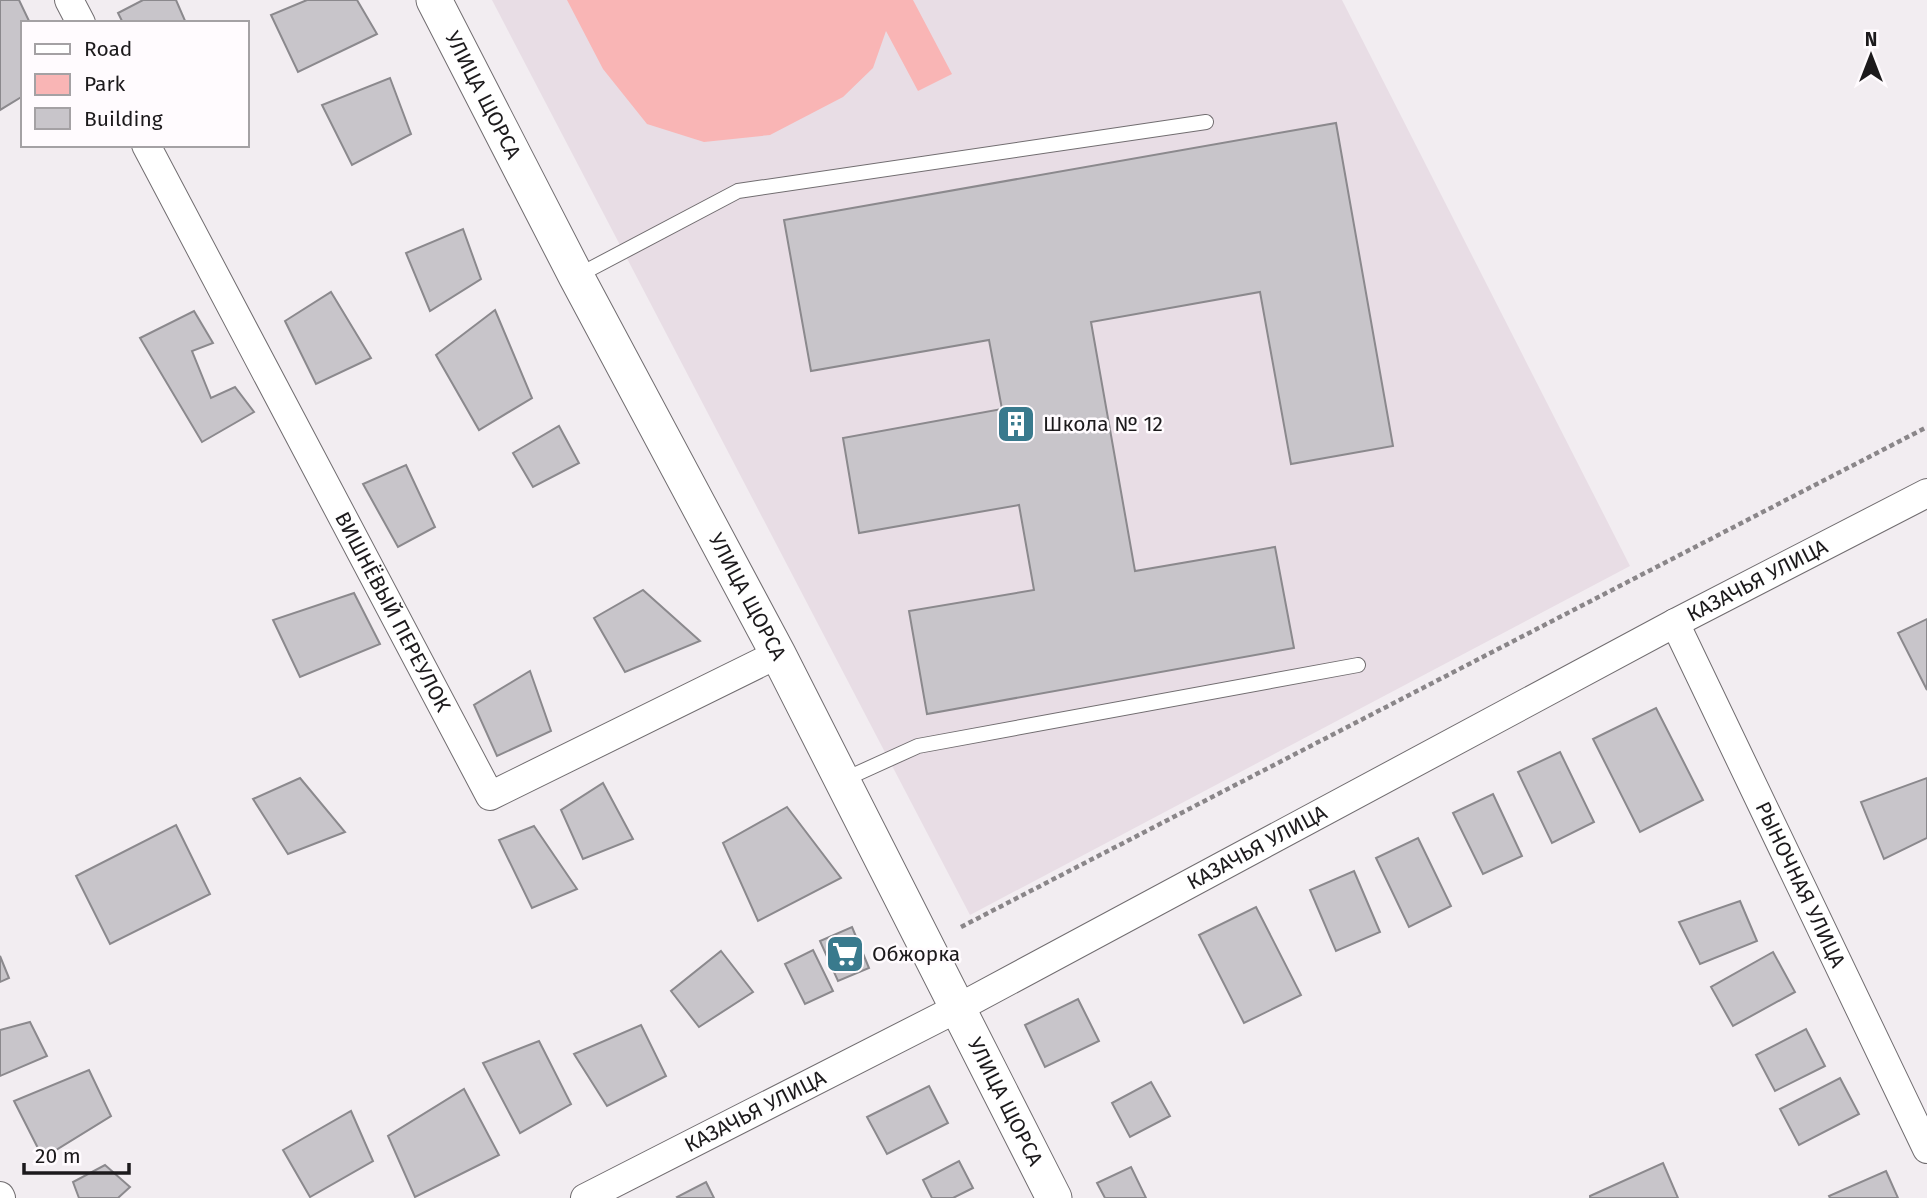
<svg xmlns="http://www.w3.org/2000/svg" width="1927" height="1198" font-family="'Fira Sans',sans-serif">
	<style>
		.built { fill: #e8dde5 }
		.green { fill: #f9b5b5 }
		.building { fill: #c8c5ca; stroke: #8b898d; stroke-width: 2 }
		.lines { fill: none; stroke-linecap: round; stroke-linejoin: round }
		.service-casing { stroke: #716d70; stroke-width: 16 }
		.minor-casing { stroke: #716d70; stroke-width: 30 }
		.tertiary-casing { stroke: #716d70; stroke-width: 37 }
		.path { stroke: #8a8689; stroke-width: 4.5; stroke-dasharray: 5 3.5; stroke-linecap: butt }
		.service { stroke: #fff; stroke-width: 14 }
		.minor { stroke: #fff; stroke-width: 28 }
		.tertiary { stroke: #fff; stroke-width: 35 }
		.labels { text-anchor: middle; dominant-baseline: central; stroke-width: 5; stroke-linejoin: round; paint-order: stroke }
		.street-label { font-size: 21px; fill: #1c1a1c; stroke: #fffbfe }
		.poi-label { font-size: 21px; fill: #1c1a1c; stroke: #fffbfe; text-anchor: start }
	</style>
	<rect width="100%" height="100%" fill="#f2edf1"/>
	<!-- built -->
	<path class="built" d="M492,0H1342L1630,566L970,915Z"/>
	<!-- green -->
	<path class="green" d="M567,0H913L952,74L918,91L886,31L873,68L843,97L770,135L704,142L647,124L603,69Z"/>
	<!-- building -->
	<g class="building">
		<path d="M0,0H19L30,23H23V96L0,110Z"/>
		<path d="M143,0H176L186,23H123L118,13Z"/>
		<path d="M307,0H357L377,34L298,72L271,15Z"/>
		<path d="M390,78L411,134L352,165L322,105Z"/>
		<path d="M1336,123L1393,446L1291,464L1260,292L1091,322L1135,571L1275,547L1294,648L927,714L909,611L1034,590L1019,505L859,533L843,438L1002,409L989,340L811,371L784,220Z"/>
		<path d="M463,229L481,279L430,311L406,253Z"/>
		<path d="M331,292L371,358L316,384L285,321Z"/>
		<path d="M495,310L532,398L479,430L436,355Z"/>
		<path d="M194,311L213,343L192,351L211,398L235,387L254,412L202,442L140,338Z"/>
		<path d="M559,426L579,463L533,487L513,453Z"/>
		<path d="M406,465L435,527L398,547L363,484Z"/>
		<path d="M643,590L700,641L625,672L594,618Z"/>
		<path d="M354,593L380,644L300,677L273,620Z"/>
		<path d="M1927,619V690L1898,633Z"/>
		<path d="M530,671L551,731L497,756L474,705Z"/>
		<path d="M1656,708L1703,800L1640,832L1593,739Z"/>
		<path d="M1560,752L1594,822L1552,843L1518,772Z"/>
		<path d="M300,778L345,832L288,854L253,799Z"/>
		<path d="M1927,778V838L1884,859L1861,802Z"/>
		<path d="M603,783L633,839L583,859L561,810Z"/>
		<path d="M1493,794L1522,856L1483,874L1453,813Z"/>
		<path d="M787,807L841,878L758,921L723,843Z"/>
		<path d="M176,825L210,894L110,944L76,876Z"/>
		<path d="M534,826L577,889L532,908L499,840Z"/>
		<path d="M1418,838L1451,906L1409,927L1376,858Z"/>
		<path d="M1354,871L1380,932L1336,951L1310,890Z"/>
		<path d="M1740,901L1757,941L1700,964L1679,922Z"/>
		<path d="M1256,907L1301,995L1244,1023L1199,935Z"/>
		<path d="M852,927L869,968L838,981L820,941Z"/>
		<path d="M813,950L833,991L805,1004L785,964Z"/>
		<path d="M721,951L753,992L699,1027L671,991Z"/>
		<path d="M1773,952L1795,992L1733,1026L1711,987Z"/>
		<path d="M0,956L9,978L0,982Z"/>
		<path d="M1078,999L1099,1041L1045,1067L1025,1025Z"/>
		<path d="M30,1022L47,1056L0,1076V1030Z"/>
		<path d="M641,1025L666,1076L607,1106L574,1054Z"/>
		<path d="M1806,1029L1825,1066L1775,1091L1756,1055Z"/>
		<path d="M539,1041L571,1104L520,1133L483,1063Z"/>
		<path d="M89,1070L111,1116L43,1158L14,1101Z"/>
		<path d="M1840,1078L1859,1114L1799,1145L1780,1109Z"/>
		<path d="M1151,1082L1170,1116L1130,1137L1112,1103Z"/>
		<path d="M929,1086L948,1123L887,1154L867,1117Z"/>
		<path d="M464,1089L499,1155L415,1197L388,1136Z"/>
		<path d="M351,1111L373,1161L310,1197L283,1150Z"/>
		<path d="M959,1161L973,1188L953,1198H932L923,1180Z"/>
		<path d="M1663,1163L1678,1198H1590V1196Z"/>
		<path d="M105,1165L130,1187L118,1198H79L73,1182Z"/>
		<path d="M1131,1167L1146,1198H1105L1097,1183Z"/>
		<path d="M1886,1171L1898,1198H1830L1829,1196Z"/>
		<path d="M706,1182L714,1198H678L677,1197Z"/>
	</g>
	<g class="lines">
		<defs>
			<g id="service">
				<path d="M577,276L738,191L1206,122"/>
				<path d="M843,780L918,746L1358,665"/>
			</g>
			<g id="minor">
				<path d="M69,0L81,23"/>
				<path id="s1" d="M146,145L490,796L778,654"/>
				<path id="s2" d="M1675,623L1927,1149"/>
				<path d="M0,1196L1,1198"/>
				<path id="s3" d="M585,1198L958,1008L1675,623L1927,493"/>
			</g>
			<g id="tertiary">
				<path id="s4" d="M434,0L576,276L778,654L1054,1198"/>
			</g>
		</defs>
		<!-- service casing -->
		<use href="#service" class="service-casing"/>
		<!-- minor casing -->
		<use href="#minor" class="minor-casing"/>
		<!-- tertiary casing -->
		<use href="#tertiary" class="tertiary-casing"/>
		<!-- path -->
		<path class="path" d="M961,927L1927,427"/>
		<!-- service -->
		<use href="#service" class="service"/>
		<!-- minor -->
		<use href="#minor" class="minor"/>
		<!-- tertiary -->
		<use href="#tertiary" class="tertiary"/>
	</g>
	<!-- icons -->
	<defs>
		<symbol id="building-square" viewBox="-11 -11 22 22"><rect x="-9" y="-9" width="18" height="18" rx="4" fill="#397a8d" stroke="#fffbfe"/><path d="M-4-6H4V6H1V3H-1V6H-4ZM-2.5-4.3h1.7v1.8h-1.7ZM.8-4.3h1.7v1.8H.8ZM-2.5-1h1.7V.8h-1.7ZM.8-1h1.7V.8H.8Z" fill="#fff"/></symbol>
		<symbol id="supermarket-square" viewBox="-11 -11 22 22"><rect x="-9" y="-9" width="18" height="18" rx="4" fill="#397a8d" stroke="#fffbfe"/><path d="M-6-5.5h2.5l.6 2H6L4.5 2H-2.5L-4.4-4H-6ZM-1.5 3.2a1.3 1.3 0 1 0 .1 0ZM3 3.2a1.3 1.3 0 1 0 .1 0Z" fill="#fff"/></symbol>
	</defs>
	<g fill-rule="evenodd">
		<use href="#building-square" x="994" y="402" width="44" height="44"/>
		<use href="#supermarket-square" x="823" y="932" width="44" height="44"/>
	</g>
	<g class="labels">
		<!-- street labels -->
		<g class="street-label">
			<text stroke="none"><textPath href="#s4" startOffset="107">УЛИЦА ЩОРСА</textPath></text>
			<text stroke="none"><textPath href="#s3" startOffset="1325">КАЗАЧЬЯ УЛИЦА</textPath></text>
			<text stroke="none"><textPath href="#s4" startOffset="674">УЛИЦА ЩОРСА</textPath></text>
			<text stroke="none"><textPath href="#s1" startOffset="528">ВИШНЁВЫЙ ПЕРЕУЛОК</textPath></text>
			<text stroke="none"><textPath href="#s3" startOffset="758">КАЗАЧЬЯ УЛИЦА</textPath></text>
			<text stroke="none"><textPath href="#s2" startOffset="290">РЫНОЧНАЯ УЛИЦА</textPath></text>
			<text stroke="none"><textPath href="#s4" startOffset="1241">УЛИЦА ЩОРСА</textPath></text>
			<text stroke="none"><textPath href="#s3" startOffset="191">КАЗАЧЬЯ УЛИЦА</textPath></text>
		</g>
		<!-- poi labels -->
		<g class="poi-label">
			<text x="1043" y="424">Школа № 12</text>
			<text x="872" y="954">Обжорка</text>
		</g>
	</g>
	<!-- legend -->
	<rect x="21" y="21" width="228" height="126" fill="#fffbfe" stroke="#a4a1a4" stroke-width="2"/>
	<rect x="35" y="44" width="35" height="10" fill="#ffffff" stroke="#a4a1a4" stroke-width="2"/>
	<text x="84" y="56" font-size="21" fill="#1c1a1c">Road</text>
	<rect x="35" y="74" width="35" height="21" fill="#f9b5b5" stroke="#a4a1a4" stroke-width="2"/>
	<text x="84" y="91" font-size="21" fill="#1c1a1c">Park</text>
	<rect x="35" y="108" width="35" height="21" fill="#c8c5ca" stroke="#a4a1a4" stroke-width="2"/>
	<text x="84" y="126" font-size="21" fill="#1c1a1c">Building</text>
	<!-- north arrow -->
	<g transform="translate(1871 56)" stroke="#fffbfe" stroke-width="5" paint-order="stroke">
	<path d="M0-5L12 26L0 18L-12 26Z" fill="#1c1a1c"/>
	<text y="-10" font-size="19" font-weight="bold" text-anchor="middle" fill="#1c1a1c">N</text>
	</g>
	<!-- scale -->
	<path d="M24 1163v10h105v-10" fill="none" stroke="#1c1a1c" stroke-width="3.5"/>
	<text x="35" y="1163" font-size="21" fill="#1c1a1c" stroke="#fffbfe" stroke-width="5" paint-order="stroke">20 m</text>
</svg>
